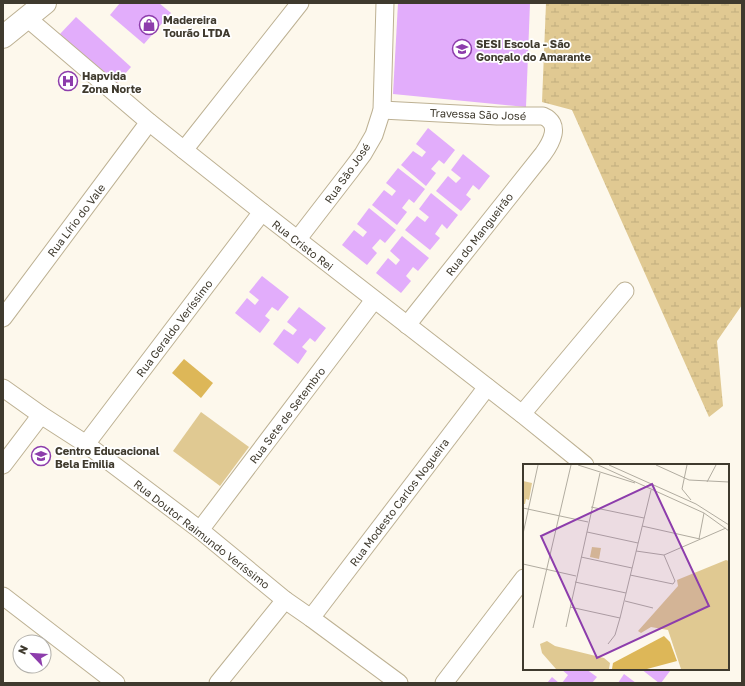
<svg xmlns="http://www.w3.org/2000/svg" width="745" height="686" font-family="'Golos Text',sans-serif">
	<style>
		.wetland { fill: url(#wetland-marsh) }
		.garden { fill: #e0c992 }
		.water { fill: #ddb758 }
		.building { fill: #e2adfb }
		.lines { fill: none; stroke-linecap: round; stroke-linejoin: round }
		.street-casing { stroke: #bdb193; stroke-width: 19 }
		.highway-casing { stroke: #bdb193; stroke-width: 24 }
		.street { stroke: #fff; stroke-width: 17 }
		.highway { stroke: #fff; stroke-width: 22 }
		.labels { text-anchor: middle; dominant-baseline: central; stroke-width: 3.5; stroke-linejoin: round; paint-order: stroke }
		.poi-label { font-size: 11px; font-weight: bold; fill: #3f3a2e; stroke: #fff; text-anchor: start }
		.street-label { font-size: 11px; fill: #3f3a2e; stroke: #fff }
		.inset-road { fill: none; stroke: #b1aca0; stroke-width: 1 }
		.view { fill: #8d3dac; fill-opacity: 0.15; stroke: #8d3dac; stroke-width: 2 }
		.inset-edge { fill: none; stroke: #3f3a2e; stroke-width: 2 }
	</style>
	<defs>
		<pattern id="wetland-marsh" width="20" height="14" patternUnits="userSpaceOnUse"><rect width="20" height="14" fill="#e0c992"/><path d="M1 5h8M5 5V1M11 12h8M15 12V8" fill="none" stroke="#c1ad7e"/></pattern>
	</defs>
	<rect width="100%" height="100%" fill="#fdf8ec"/>
	<!-- wetland -->
	<path class="wetland" d="M546,3H742V305L717,341L723,406L709,417L572,110L542,102Z"/>
	<!-- garden -->
	<path class="garden" d="M201,412L249,447L220,486L173,451Z"/>
	<!-- water -->
	<path class="water" d="M184,359L213,383L201,398L172,373Z"/>
	<!-- building -->
	<g class="building">
		<path d="M120,3H159L171,13L144,44L110,15Z"/>
		<path d="M398,3H530L526,107L393,94Z"/>
		<path d="M76,17L131,67L116,84L60,34Z"/>
		<path d="M428,128L455,150L444,164L439,160L431,169L436,173L426,186L401,165L413,151L422,157L426,152L416,144Z"/>
		<path d="M463,154L490,176L479,190L473,185L466,195L471,199L461,211L436,191L448,176L456,183L461,178L451,170Z"/>
		<path d="M398,168L425,189L414,203L409,199L402,208L407,212L397,225L372,205L384,190L392,196L396,191L386,183Z"/>
		<path d="M431,193L458,215L447,229L442,224L435,234L440,238L430,250L405,230L417,216L425,222L429,217L419,209Z"/>
		<path d="M369,208L396,230L385,243L380,239L372,248L377,253L367,265L342,245L354,230L363,237L367,232L357,224Z"/>
		<path d="M402,236L429,258L418,271L413,267L406,276L411,281L401,293L376,273L388,258L396,265L400,260L390,251Z"/>
		<path d="M262,276L289,297L278,311L272,307L265,316L270,320L260,333L235,313L247,298L255,305L259,300L249,292Z"/>
		<path d="M299,307L326,328L315,342L310,338L302,347L307,351L298,364L273,344L284,329L293,335L297,330L287,322Z"/>
		<path d="M561,669H586L597,677L592,683H562L568,675Z"/>
		<path d="M641,669H667L670,671L661,683H659Z"/>
		<path d="M624,674L636,683H618Z"/>
		<path d="M552,677L559,683H547Z"/>
	</g>
	<g class="lines">
		<defs>
			<g id="street">
				<path d="M27,18L149,122L184,150L262,212L522,414L585,465"/>
				<path d="M382,110L497,116H543C562,124 551,143 543,154L407,325"/>
				<path d="M184,150L300,3"/>
				<path d="M297,240L351,170L363,154L374,135L382,110L385,3"/>
				<path d="M3,318L149,122"/>
				<path d="M3,388L41,415L86,444L200,530L285,600L311,618L399,683"/>
				<path d="M522,414L625,291"/>
				<path d="M86,444L262,212"/>
				<path d="M3,465L41,415"/>
				<path d="M200,530L374,300"/>
				<path d="M3,596L116,683"/>
				<path d="M311,618L487,387"/>
				<path d="M218,683L285,600"/>
				<path d="M444,683L524,578"/>
			</g>
			<path id="highway" d="M3,37L45,3"/>
		</defs>
		<!-- street casing -->
		<use href="#street" class="street-casing"/>
		<!-- highway casing -->
		<use href="#highway" class="highway-casing"/>
		<!-- street -->
		<use href="#street" class="street"/>
		<!-- highway -->
		<use href="#highway" class="highway"/>
	</g>
	<!-- icons -->
	<defs>
		<symbol id="shop-ring" viewBox="-11 -11 22 22"><circle r="9.5" fill="#fff" stroke="#8d3dac" stroke-width="1.5"/><path d="M-5-2.5h2.3a2.7 3.5 0 0 1 5.4 0H5L5.5 6h-11ZM-1.5-2.5h3a1.5 2.3 0 0 0-3 0Z" fill="#8d3dac"/></symbol>
		<symbol id="school-ring" viewBox="-11 -11 22 22"><circle r="9.5" fill="#fff" stroke="#8d3dac" stroke-width="1.5"/><path d="M0-5L7-2L0 1L-7-2ZM-4 1L0 2.5L4 1V4Q0 6-4 4Z" fill="#8d3dac"/></symbol>
		<symbol id="hospital-ring" viewBox="-11 -11 22 22"><circle r="9.5" fill="#fff" stroke="#8d3dac" stroke-width="1.5"/><path d="M-5-5h3v3.5h4V-5h3V5h-3V1.5h-4V5h-3Z" fill="#8d3dac"/></symbol>
	</defs>
	<g fill-rule="evenodd">
		<use href="#shop-ring" x="138" y="14" width="22" height="22"/>
		<use href="#school-ring" x="451" y="38" width="22" height="22"/>
		<use href="#hospital-ring" x="57" y="70" width="22" height="22"/>
		<use href="#school-ring" x="30" y="445" width="22" height="22"/>
	</g>
	<g class="labels">
		<!-- poi labels -->
		<g class="poi-label">
			<text x="163" y="19">Madereira<tspan x="163" dy="13">Tourão LTDA</tspan></text>
			<text x="476" y="43">SESI Escola - São<tspan x="476" dy="13">Gonçalo do Amarante</tspan></text>
			<text x="82" y="75">Hapvida<tspan x="82" dy="13">Zona Norte</tspan></text>
			<text x="55" y="450">Centro Educacional<tspan x="55" dy="13">Bela Emilia</tspan></text>
		</g>
		<!-- street labels -->
		<g class="street-label">
			<text transform="translate(478 114) rotate(2)">Travessa São José</text>
			<text transform="translate(347 173) rotate(-55)">Rua São José</text>
			<text transform="translate(76 220) rotate(-53)">Rua Lírio do Vale</text>
			<text transform="translate(479 234) rotate(-52)">Rua do Mangueirão</text>
			<text transform="translate(303 245) rotate(38)">Rua Cristo Rei</text>
			<text transform="translate(174 328) rotate(-53)">Rua Geraldo Veríssimo</text>
			<text transform="translate(287 415) rotate(-53)">Rua Sete de Setembro</text>
			<text transform="translate(399 502) rotate(-53)">Rua Modesto Carlos Nogueira</text>
			<text transform="translate(202 534) rotate(38)">Rua Doutor Raimundo Veríssimo</text>
		</g>
	</g>
	<!-- overview -->
	<g transform="translate(523 464)">
		<rect width="206" height="206" fill="#fdf8ec"/>
		<path d="M203,96L206,97V205H158L145,166L128,163L118,169L115,167L155,122L154,116ZM24,177L32,182L81,194L87,199L86,205H33L19,189L17,180Z" fill="#e0c992"/>
		<path d="M0,17L9,19L6,36L3,35L2,40H0Z" fill="#e0c992"/>
		<path d="M69,83L78,84L76,95L67,93Z" fill="#e0c992"/>
		<path d="M141,172L147,178L154,197L124,205H89L90,199Z" fill="#ddb758"/>
		<path class="inset-road" d="M55,1L112,19M75,1L181,49L206,67M86,1L173,40L206,61M133,1L166,16L206,18M164,1L159,25L168,36M184,18L193,1M68,43L121,54M0,44L65,58M119,62L177,75M64,68L115,79M0,70L15,1M176,75L181,49M113,87L141,91L203,64M58,93L109,104M0,100L53,112M107,111L150,120L152,117L141,91M52,118L103,129M102,137L130,144M47,143L97,154M43,163L77,9M10,164L48,1M85,180L92,171L97,154L128,26"/>
		<path class="view" d="M129,20L186,142L74,194L18,72Z"/>
		<rect width="206" height="206" class="inset-edge"/>
	</g>
	<!-- border -->
	<rect width="745" height="686" fill="none" stroke="#3f3a2e" stroke-width="8"/>
	<!-- north arrow -->
	<g transform="translate(32 654) rotate(295)"><circle r="19" fill="#ffffff" stroke="#b2b0ab"/>
	<path d="M0-3L7 15L0 10L-7 15Z" fill="#8d3dac"/>
	<text y="-6" font-size="11" font-weight="bold" text-anchor="middle" fill="#3f3a2e">N</text>
	</g>
</svg>
